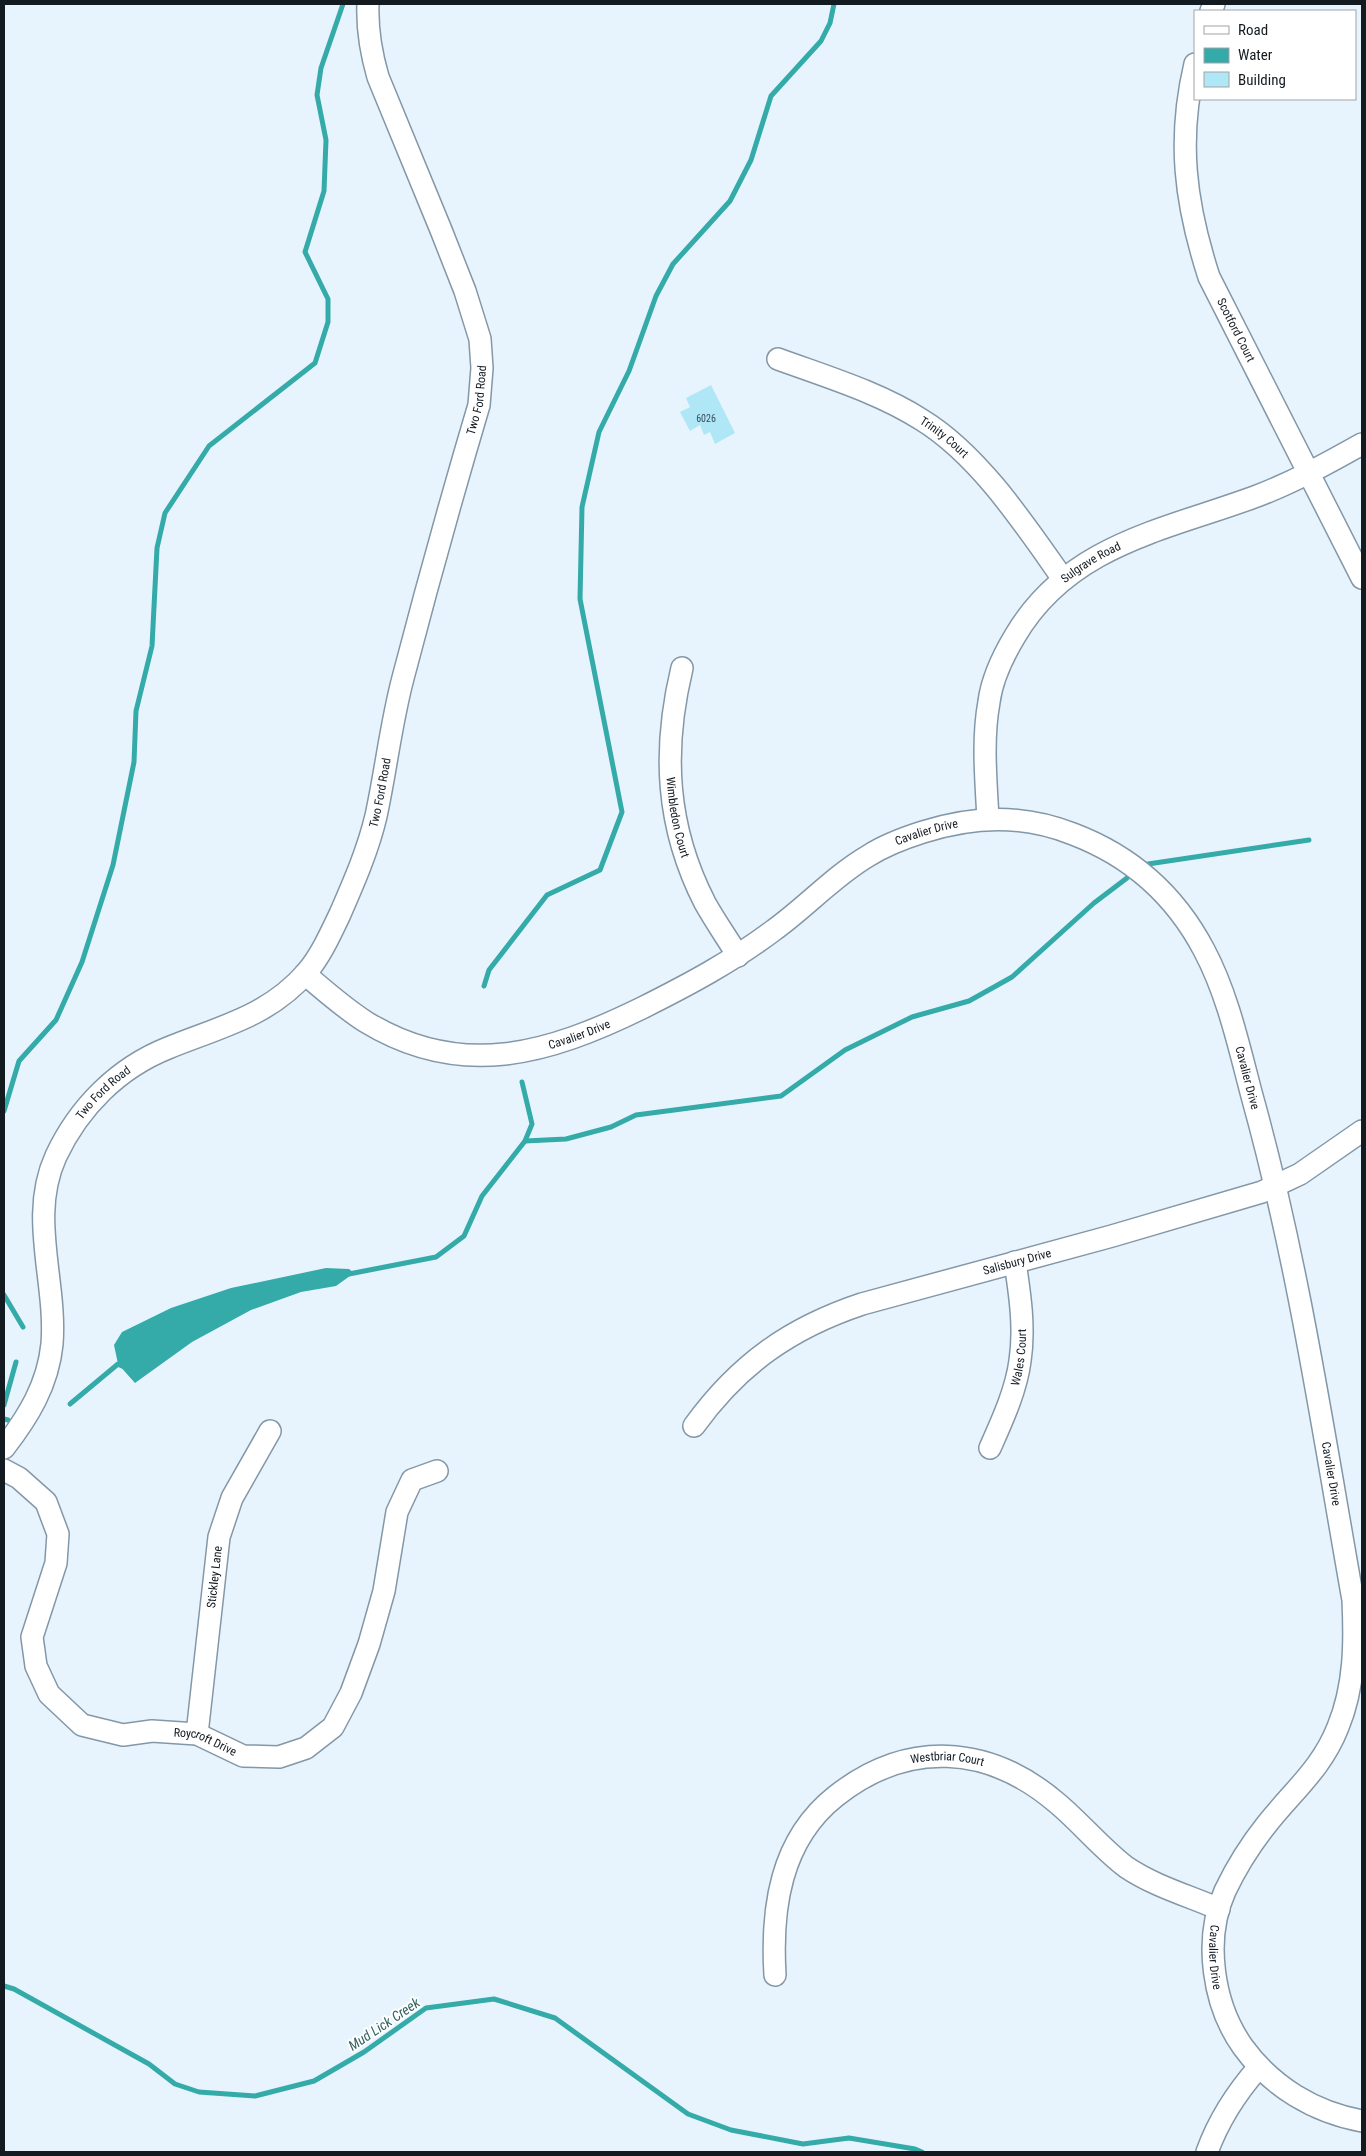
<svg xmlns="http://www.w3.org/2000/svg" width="1366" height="2156" font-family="'Roboto Condensed',sans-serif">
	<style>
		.water { fill: #34aba9 }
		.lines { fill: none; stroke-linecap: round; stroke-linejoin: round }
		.stream { stroke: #34aba9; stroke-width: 5 }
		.building { fill: #afe7f7 }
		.minor-casing { stroke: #8397a7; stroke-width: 24 }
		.minor { stroke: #fff; stroke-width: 21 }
		.labels { text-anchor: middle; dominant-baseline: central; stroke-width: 4; stroke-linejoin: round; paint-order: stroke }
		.number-label { font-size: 10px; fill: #3a4d56 }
		.street-label { font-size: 12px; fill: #131a20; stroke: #fff }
		.water-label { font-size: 14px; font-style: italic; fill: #306160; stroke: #fff }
	</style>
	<rect width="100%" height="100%" fill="#e7f4fe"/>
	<!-- water -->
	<path class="water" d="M326,1268L349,1269L354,1273L336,1286L301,1292L251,1310L192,1342L135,1383L118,1364L114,1345L122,1332L171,1308L231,1288Z"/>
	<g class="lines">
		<!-- stream -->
		<g class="stream">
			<path d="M1148,864L1309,840"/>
			<path d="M484,986L489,970L547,895L600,870L622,812L580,599L582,507L599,432L629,371L656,296L673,264L730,201L751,160L771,96L821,41L830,23L834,4"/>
			<path d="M4,1111L19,1061L56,1020L82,962L113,865L134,762L136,711L152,646L157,548L165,513L209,446L315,363L328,322V299L305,252L324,191L326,140L317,95L321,68L343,4"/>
			<path d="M525,1141L566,1139L611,1127L636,1115L781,1096L845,1050L912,1017L969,1001L1012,977L1094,903L1127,878"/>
			<path d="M349,1274L436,1257L464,1236L482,1196L525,1141L532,1124L522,1082"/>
			<path d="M4,1295L23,1327"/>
			<path d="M70,1404L118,1364L122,1366"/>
			<path d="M4,1405L16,1362"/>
			<path d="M4,1419L8,1420"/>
			<path d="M4,1986L14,1989L149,2064L175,2084L199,2092L255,2096L314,2081L364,2052L426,2008L494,1999L555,2018L688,2114L731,2130L803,2144L849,2138L915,2149L922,2152"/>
		</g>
	</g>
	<!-- building -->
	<path class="building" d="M711,385L735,433L715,444L710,432L704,435L700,425L690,431L680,412L690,407L686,398Z"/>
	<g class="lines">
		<defs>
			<g id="minor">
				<path d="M1211,11L1214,4"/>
				<path id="s1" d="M1195,64C1177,140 1185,203 1209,277L1362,578"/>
				<path id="s2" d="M778,359C827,377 878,392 922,420C979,455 1025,525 1063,579"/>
				<path id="s3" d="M682,668C662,751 666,827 705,903C715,921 727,938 738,956"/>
				<path id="s4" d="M988,819C986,780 982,740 989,702C992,678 1003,656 1015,636C1069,544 1166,530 1257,496C1294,482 1328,463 1362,444"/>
				<path id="s5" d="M305,974C325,991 344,1008 366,1022C461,1080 548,1054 642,1008C688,985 733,961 774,930C806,907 834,876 868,856C885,845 904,838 923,832C974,816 1022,814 1073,834C1131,856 1175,895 1204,950C1228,995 1239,1047 1252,1096C1298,1261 1323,1431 1353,1600C1355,1642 1355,1686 1338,1727C1322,1768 1294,1790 1267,1824C1251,1844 1236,1868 1225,1891C1203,1940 1213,2005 1243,2047C1272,2087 1314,2112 1362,2121"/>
				<path id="s6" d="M694,1426C739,1364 790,1328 862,1304L1112,1236L1262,1192L1300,1174L1362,1131"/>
				<path id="s7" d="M4,1448C28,1417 48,1385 52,1344C57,1281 28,1217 56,1156C79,1107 118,1068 168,1048C219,1027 268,1017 307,972C321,955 330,935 340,914C354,882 368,850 376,816C386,770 391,723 403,678C427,586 452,496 479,405L482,368L480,339L465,291L441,230L378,77C371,53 367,29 368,4"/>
				<path id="s8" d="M990,1448C1002,1421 1016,1391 1020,1361C1025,1328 1020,1295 1015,1262"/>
				<path id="s9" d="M4,1470L19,1478L46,1502L58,1534L56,1563L32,1637L36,1666L49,1694L82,1725L123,1735L152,1731L197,1734L243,1756L279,1757L306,1748L333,1727L351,1693L369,1644L384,1591L397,1512L412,1480L437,1471"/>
				<path id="s10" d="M197,1734L219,1537L232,1498L270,1431"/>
				<path id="s11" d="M775,1975C771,1909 780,1840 836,1796C907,1740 988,1744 1057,1803C1081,1823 1101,1848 1126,1867C1154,1886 1189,1896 1219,1909"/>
				<path d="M1207,2152C1219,2119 1236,2093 1259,2067"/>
			</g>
		</defs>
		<!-- minor casing -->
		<use href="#minor" class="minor-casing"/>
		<!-- minor -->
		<use href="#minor" class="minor"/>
	</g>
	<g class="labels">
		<!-- number labels -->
		<g class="number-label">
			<text x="706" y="418">6026</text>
		</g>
		<!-- street labels -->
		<g class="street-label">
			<text stroke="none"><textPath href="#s1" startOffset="276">Scotford Court</textPath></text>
			<text stroke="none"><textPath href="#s7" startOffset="1226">Two Ford Road</textPath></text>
			<text stroke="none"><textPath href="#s2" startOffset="185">Trinity Court</textPath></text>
			<text stroke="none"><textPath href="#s4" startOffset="296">Sulgrave Road</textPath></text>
			<text stroke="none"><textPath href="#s7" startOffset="821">Two Ford Road</textPath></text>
			<text stroke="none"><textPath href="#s3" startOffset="151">Wimbledon Court</textPath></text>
			<text stroke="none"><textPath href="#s5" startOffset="705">Cavalier Drive</textPath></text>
			<text stroke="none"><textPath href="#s5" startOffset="300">Cavalier Drive</textPath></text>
			<text stroke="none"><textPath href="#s5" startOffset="1169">Cavalier Drive</textPath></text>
			<text stroke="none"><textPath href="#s7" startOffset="386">Two Ford Road</textPath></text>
			<text stroke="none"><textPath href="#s6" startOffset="372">Salisbury Drive</textPath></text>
			<text stroke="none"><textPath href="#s8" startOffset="96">Wales Court</textPath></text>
			<text stroke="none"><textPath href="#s5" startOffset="1574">Cavalier Drive</textPath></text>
			<text stroke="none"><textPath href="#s10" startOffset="158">Stickley Lane</textPath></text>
			<text stroke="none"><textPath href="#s9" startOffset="426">Roycroft Drive</textPath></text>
			<text stroke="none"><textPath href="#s11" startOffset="318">Westbriar Court</textPath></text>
			<text stroke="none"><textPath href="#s5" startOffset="2099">Cavalier Drive</textPath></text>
		</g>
		<!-- water labels -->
		<g class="water-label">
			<text transform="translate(384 2024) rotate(-34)">Mud Lick Creek</text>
		</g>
	</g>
	<!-- border -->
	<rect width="1366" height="2156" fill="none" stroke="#131a20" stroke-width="10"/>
	<!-- legend -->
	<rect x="1194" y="10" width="162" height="90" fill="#ffffff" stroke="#a1a3a6"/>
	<rect x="1204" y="26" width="25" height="8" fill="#ffffff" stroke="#a1a3a6"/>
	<text x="1238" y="35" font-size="15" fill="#131a20">Road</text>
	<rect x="1204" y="48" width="25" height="15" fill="#34aba9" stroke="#a1a3a6"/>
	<text x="1238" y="60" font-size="15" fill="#131a20">Water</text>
	<rect x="1204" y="72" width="25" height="15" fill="#afe7f7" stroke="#a1a3a6"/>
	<text x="1238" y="85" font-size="15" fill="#131a20">Building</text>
</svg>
